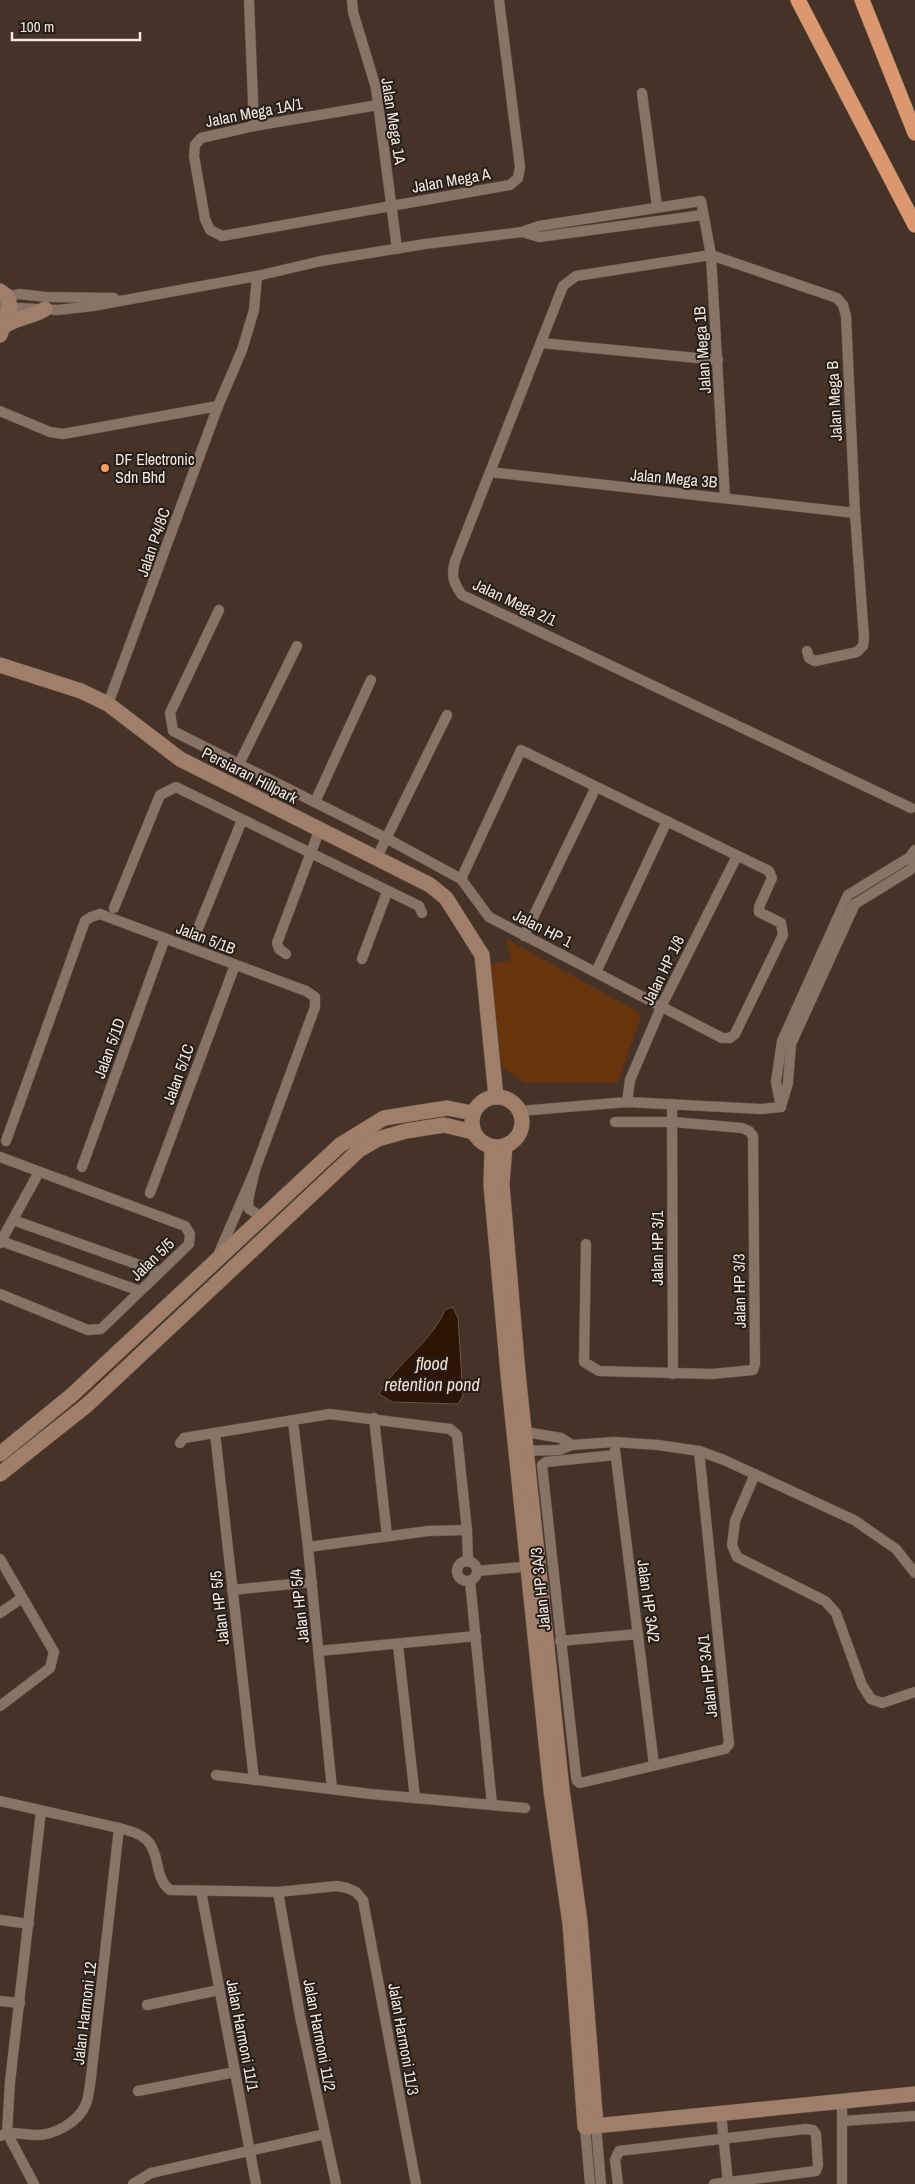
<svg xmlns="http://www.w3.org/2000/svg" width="915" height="2184" font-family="'Archivo Narrow',sans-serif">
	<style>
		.green { fill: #67340e }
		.water { fill: #2d1505; stroke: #695447 }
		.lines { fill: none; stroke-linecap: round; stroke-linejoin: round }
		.street-casing { stroke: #5f5046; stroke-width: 11 }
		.secondary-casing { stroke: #5f5046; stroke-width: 16 }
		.highway-casing { stroke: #5f5046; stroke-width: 16 }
		.street { stroke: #887367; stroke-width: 10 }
		.secondary { stroke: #a17e69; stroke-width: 15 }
		.highway { stroke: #db976d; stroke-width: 15 }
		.poi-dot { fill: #fe9b59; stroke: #251d18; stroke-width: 2 }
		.labels { text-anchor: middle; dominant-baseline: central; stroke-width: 4; stroke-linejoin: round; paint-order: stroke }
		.street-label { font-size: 16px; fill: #f4e8e1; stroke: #251d18 }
		.poi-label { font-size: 16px; fill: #f4e8e1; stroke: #251d18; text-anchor: start }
		.water-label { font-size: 18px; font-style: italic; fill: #f4dfd2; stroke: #251d18 }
	</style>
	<rect width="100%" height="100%" fill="#453328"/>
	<!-- green -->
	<path class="green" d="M506,939L642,1014L617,1083H524L502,1067L488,965L511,960Z"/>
	<!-- water -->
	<path class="water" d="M453,1307L458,1318L463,1396L458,1404L392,1402L379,1394C396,1363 431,1343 445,1310Z"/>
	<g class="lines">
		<defs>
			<g id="street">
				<path d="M249,0L254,126"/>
				<path d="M352,0L353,12L376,88L397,249"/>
				<path d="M642,93L657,207"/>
				<path d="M378,105L254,126L201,138L195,145L194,156L205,219L210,230L222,236L510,185L518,178L520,167L499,0"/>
				<path d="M522,232L539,237L703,215"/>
				<path d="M2,298L19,294L46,297L114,298"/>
				<path d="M0,307L58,310L93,306L257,276L321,261L425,244L522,232L539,226L701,201L711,255L725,498"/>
				<path d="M541,343L718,360"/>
				<path d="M0,411L50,432L63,434L218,406"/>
				<path d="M490,472L855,513"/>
				<path d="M219,610L170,713L173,731L386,838L461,879L489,917L722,1038H730L735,1034L783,935L781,923L759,912V907L772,878L769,871L521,750L461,879"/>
				<path d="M807,651L809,658L815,661L857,652L863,646L864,638L855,513L846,316L843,305L837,298L711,255L576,276L563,286L455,561C451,576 453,582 462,595L911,808"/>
				<path d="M108,704L218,406L242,350L254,310L257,276"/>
				<path d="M239,764L297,646"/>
				<path d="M315,802L371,680"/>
				<path d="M376,859L447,715"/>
				<path d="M114,908L160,795L176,787L419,906L422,913"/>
				<path d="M195,936L242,820"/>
				<path d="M524,936L596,787"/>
				<path d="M286,954L279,949L277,943L319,831"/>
				<path d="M362,959L387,892"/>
				<path d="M596,972L667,821"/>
				<path d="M627,1102L630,1080L662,1005L737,856"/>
				<path d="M782,1103L788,1083L791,1044L855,904L910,870L915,864"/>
				<path d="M672,1104L673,1374"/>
				<path d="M781,1107L776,1082L782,1041L848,895L910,857L915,850"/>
				<path d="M520,1111L627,1102L761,1109L781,1107"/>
				<path d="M6,1141L85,921L91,917L100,914L306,991L315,997V1007L255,1170"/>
				<path d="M0,1157L185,1226L190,1234L189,1244L101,1329L88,1330L0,1294"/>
				<path d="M82,1167L165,938"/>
				<path d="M150,1193L235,965"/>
				<path d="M13,1220L159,1272"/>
				<path d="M1,1241L140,1291"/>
				<path d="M0,1243L39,1172"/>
				<path d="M586,1244L584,1362L599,1371L712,1374L753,1370L755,1364L753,1136L749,1131L742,1128L673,1122H615"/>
				<path d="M219,1253L255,1170L248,1200L249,1209L264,1218"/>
				<path d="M374,1418L387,1536"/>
				<path d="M293,1421L308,1547L332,1789"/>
				<path d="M520,1431L561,1438L572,1445"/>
				<path d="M215,1433L254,1780"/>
				<path d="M180,1443L184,1438L330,1414L450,1429L457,1435L467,1530L468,1562"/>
				<path d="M615,1450L654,1765"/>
				<path d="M521,1451L559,1450L572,1445L614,1442L658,1445L699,1451L724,1460L854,1520L896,1549L915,1573"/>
				<path d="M615,1455L546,1462L542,1465L576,1776L577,1781L580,1783L725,1749L729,1744L699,1451"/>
				<path d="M755,1474L735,1521L732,1545L737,1557L825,1601L836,1613L862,1685L871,1699L882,1703L915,1692"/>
				<path d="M308,1547L428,1531L467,1530"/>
				<path d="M0,1559L54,1652L50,1668L0,1706"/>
				<circle cx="467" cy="1571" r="10"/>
				<path d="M477,1571L534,1566"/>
				<path d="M470,1581L492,1805"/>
				<path d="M232,1590L312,1582"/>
				<path d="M0,1613L22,1598"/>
				<path d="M560,1641L638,1634"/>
				<path d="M398,1645L415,1798"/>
				<path d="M319,1651L476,1636"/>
				<path d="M216,1775L371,1794L525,1808"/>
				<path d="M0,1801L119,1828C130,1831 143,1834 150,1844C160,1858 155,1879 170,1890L278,1892L337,1886L347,1888L356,1892L363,1900L416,2184"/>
				<path d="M201,1891L256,2184"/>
				<path d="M278,1892L300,2016L336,2184"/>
				<path d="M0,1920L29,1924"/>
				<path d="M0,2001L20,2003"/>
				<path d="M147,2005L219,1990"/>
				<path d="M138,2091L235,2072"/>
				<path d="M842,2101V2184"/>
				<path d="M721,2113L728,2183"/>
				<path d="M843,2121L915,2116"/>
				<path d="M596,2125L601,2184"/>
				<path d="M585,2127L590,2184"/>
				<path d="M0,2136C10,2131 23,2134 34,2135C53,2136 78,2123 86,2104C89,2096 90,2086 91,2077L119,1828"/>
				<path d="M34,2184L7,2133L10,2082L41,1811"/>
				<path d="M133,2184L151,2173L325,2134"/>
				<path d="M618,2184L615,2160L619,2151L805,2129L813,2130L816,2134L818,2165L816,2171L714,2184"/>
			</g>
			<g id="secondary">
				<path d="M0,291L7,296L10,306L0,335"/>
				<path d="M3,327C19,316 31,318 45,309"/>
				<path d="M0,665L81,691L108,704L180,759L430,885L446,898L482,955L496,1097"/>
				<circle cx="497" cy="1122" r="25"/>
				<path d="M505,1146L502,1185L518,1373L562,1789L580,1922L596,2125"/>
				<path d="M492,1148L491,1185L508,1374L551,1791L570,1924L585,2127L915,2094"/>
				<path d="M0,1454L72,1395L340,1145L384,1118L447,1108L473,1113"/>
				<path d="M0,1474L87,1405L359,1150L378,1139L406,1131L444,1125L473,1132"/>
			</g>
			<g id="highway">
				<path d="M798,0L915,225"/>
				<path d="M862,0L915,133"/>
			</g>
		</defs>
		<!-- street casing -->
		<use href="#street" class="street-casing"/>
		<!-- secondary casing -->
		<use href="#secondary" class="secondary-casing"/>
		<!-- highway casing -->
		<use href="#highway" class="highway-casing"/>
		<!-- street -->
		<use href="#street" class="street"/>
		<!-- secondary -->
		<use href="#secondary" class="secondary"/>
		<!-- highway -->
		<use href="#highway" class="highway"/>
	</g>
	<!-- markers -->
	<circle class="poi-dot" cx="105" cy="468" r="5"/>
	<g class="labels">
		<!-- street labels -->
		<g class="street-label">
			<text transform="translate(254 112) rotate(-11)">Jalan Mega 1A/1</text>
			<text transform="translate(394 121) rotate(81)">Jalan Mega 1A</text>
			<text transform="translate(451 180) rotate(-10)">Jalan Mega A</text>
			<text transform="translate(702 350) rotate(-94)">Jalan Mega 1B</text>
			<text transform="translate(834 401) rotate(-93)">Jalan Mega B</text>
			<text transform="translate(674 478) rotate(5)">Jalan Mega 3B</text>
			<text transform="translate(153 542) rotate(-71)">Jalan P4/8C</text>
			<text transform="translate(515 602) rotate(25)">Jalan Mega 2/1</text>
			<text transform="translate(250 775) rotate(27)">Persiaran Hillpark</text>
			<text transform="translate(543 928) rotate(27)">Jalan HP 1</text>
			<text transform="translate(206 938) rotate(21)">Jalan 5/1B</text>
			<text transform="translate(663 970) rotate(-64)">Jalan HP 1/8</text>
			<text transform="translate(109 1048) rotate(-70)">Jalan 5/1D</text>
			<text transform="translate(178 1074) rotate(-70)">Jalan 5/1C</text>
			<text transform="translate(657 1248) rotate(-90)">Jalan HP 3/1</text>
			<text transform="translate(152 1259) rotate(-44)">Jalan 5/5</text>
			<text transform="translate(739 1291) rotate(-91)">Jalan HP 3/3</text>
			<text transform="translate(540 1589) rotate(-96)">Jalan HP 3A/3</text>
			<text transform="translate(649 1601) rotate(82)">Jalan HP 3A/2</text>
			<text transform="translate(299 1606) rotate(-96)">Jalan HP 5/4</text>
			<text transform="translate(219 1608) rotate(-96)">Jalan HP 5/5</text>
			<text transform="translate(707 1676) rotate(-96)">Jalan HP 3A/1</text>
			<text transform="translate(84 2013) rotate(-83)">Jalan Harmoni 12</text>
			<text transform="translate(243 2035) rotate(79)">Jalan Harmoni 11/1</text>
			<text transform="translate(320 2035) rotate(79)">Jalan Harmoni 11/2</text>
			<text transform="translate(404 2039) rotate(80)">Jalan Harmoni 11/3</text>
		</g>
		<!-- poi labels -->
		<g class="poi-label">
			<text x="115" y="459">DF Electronic<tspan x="115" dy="18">Sdn Bhd</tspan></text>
		</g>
		<!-- water labels -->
		<g class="water-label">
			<text x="432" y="1363">flood<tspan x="432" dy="21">retention pond</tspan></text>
		</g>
	</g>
	<!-- scale -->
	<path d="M12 32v8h128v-8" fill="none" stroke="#f4e8e1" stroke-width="2.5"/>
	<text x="20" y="32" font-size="15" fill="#f4e8e1" stroke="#251d18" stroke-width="4" paint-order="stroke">100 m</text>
</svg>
